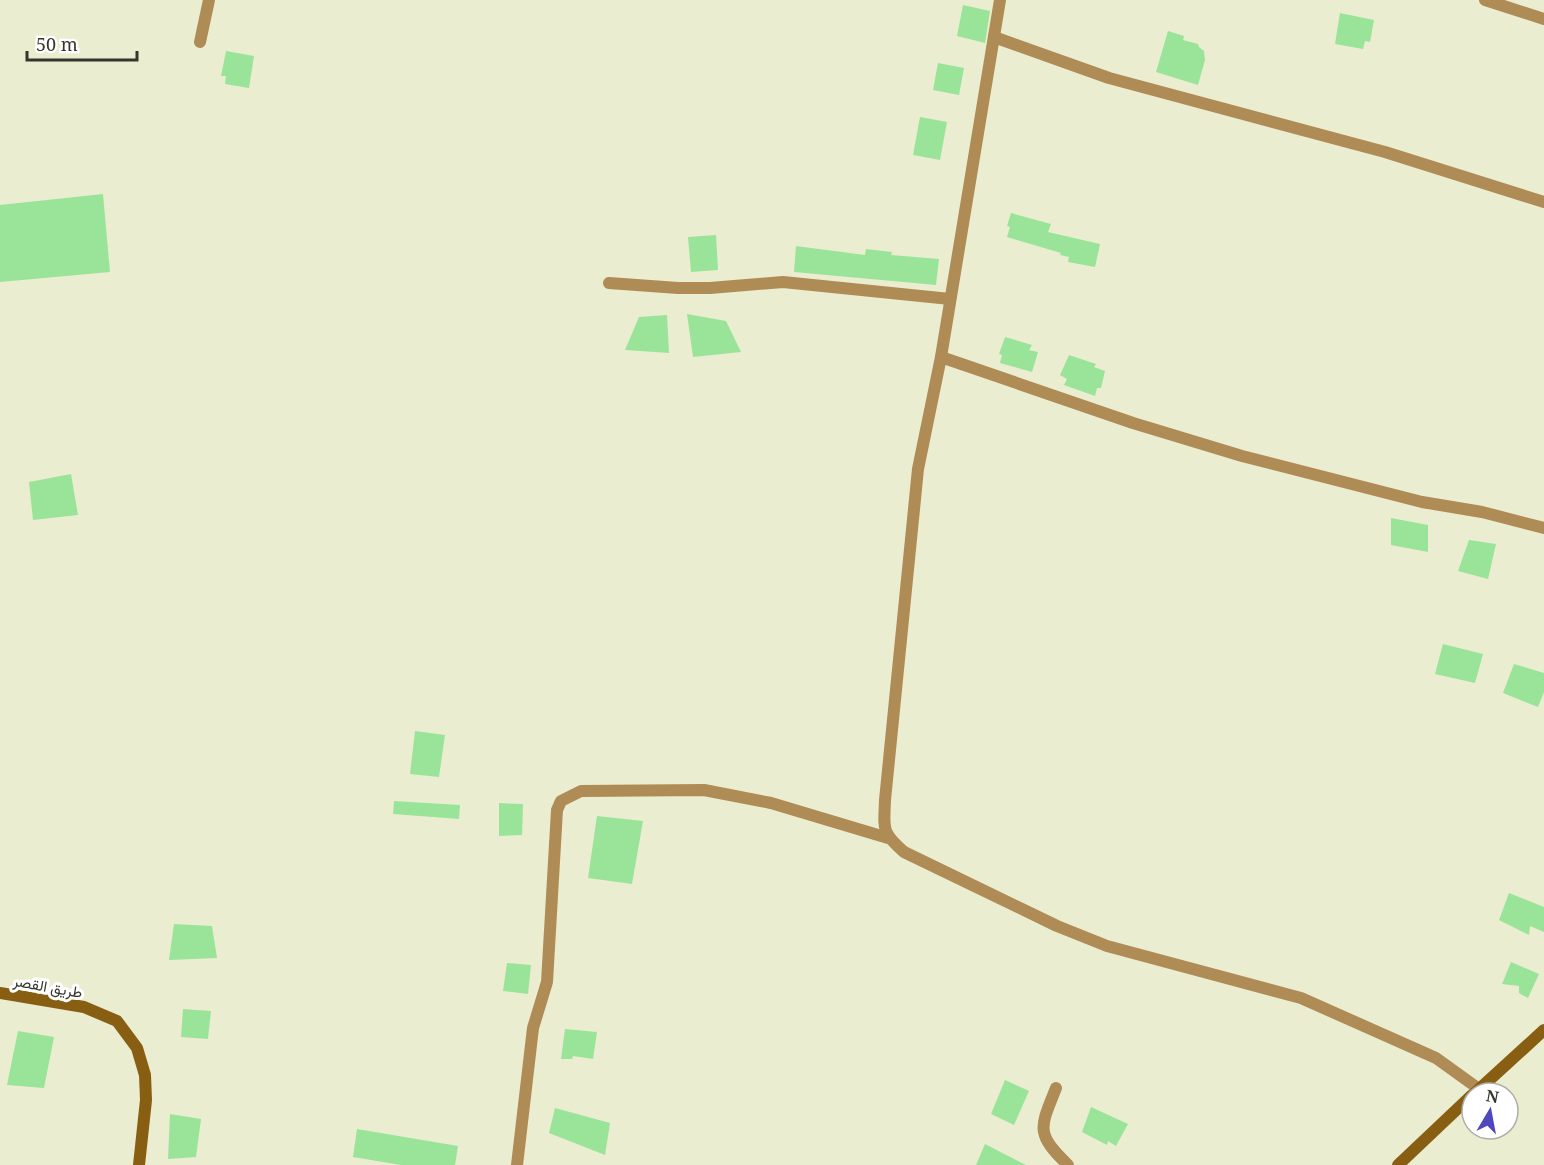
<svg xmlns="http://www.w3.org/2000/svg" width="1544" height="1165" font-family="'Noto Serif',Vazirmatn,serif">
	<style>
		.building { fill: #99e499 }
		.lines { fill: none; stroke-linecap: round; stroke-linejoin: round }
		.street { stroke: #af8b55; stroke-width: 12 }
		.secondary { stroke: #885f12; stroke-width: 12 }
		.labels { text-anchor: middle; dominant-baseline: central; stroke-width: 6; stroke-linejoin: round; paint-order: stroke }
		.street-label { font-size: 15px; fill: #35352b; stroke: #fff }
	</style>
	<rect width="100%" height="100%" fill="#ebedd1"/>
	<!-- building -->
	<g class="building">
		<path d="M963,5L990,11L985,43L957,36Z"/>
		<path d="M1340,13L1374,20L1370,42L1365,41L1363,49L1335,44Z"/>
		<path d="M1168,31L1184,36L1183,40L1198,44L1199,47L1204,51L1205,60L1198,85L1156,72Z"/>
		<path d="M226,51L254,56L249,88L225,84L226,76H221Z"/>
		<path d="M938,63L964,68L959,95L933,90Z"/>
		<path d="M920,117L947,122L940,160L913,155Z"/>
		<path d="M103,194L110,272L0,282V205Z"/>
		<path d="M1011,213L1051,224L1048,232L1100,244L1095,267L1068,262L1069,257L1060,255L1061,253L1007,237L1010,227L1007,226Z"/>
		<path d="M716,235L718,270L691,272L688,237Z"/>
		<path d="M796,246L865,255L866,249L892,252L891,255L939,259L936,285L794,272Z"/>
		<path d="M687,314L726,321L741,352L693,357Z"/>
		<path d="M667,315L669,353L625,350L639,317Z"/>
		<path d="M1005,337L1032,345L1029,350L1038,352L1032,372L1000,363L1002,355L999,354Z"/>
		<path d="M1069,355L1096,364L1094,367L1105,371L1101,388H1097L1095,396L1064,385L1067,379L1060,375Z"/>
		<path d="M71,474L78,515L33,520L29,482Z"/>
		<path d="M1391,518L1428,525V552L1391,545Z"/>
		<path d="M1469,540L1496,544L1488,579L1458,571Z"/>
		<path d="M1443,644L1483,654L1475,683L1435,674Z"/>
		<path d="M1514,664L1544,673V692L1538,707L1503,693Z"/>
		<path d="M415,731L445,735L439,777L410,774Z"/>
		<path d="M394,801L460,805L459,819L393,814Z"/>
		<path d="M499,803L523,804L522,835L499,836Z"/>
		<path d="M597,816L643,821L632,884L588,878Z"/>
		<path d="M1509,893L1544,907V932L1530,926L1529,935L1499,920Z"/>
		<path d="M174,924L212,926L217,958L169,960Z"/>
		<path d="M1511,962L1539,974L1528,998L1519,993V986L1502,984Z"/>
		<path d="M507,963L531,965L528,994L503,991Z"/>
		<path d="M183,1009L211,1011L208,1039L181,1037Z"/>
		<path d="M565,1029L597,1032L593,1059L573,1056L572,1059H561Z"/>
		<path d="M18,1031L54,1037L44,1088L7,1085Z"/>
		<path d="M1005,1080L1029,1091L1014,1125L991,1114Z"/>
		<path d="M1091,1107L1128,1124L1116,1146L1108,1141L1107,1145L1082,1132Z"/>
		<path d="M555,1108L610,1123L605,1155L549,1133Z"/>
		<path d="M170,1114L201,1119L196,1157L168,1159Z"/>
		<path d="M357,1129L458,1146L455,1165H401L353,1157Z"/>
		<path d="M985,1144L1026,1165H976Z"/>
	</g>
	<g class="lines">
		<!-- street -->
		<g class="street">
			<path d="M1000,0L941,357L918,469L885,800C884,829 881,832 904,852L1057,926L1107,946L1301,998L1436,1058L1479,1089"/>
			<path d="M1485,0L1544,19"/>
			<path d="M994,37L1109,78L1385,152L1544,202"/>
			<path d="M200,42L209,0"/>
			<path d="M609,283L678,288H710L783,282L950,299"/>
			<path d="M941,357L1133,423L1242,456L1422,502L1482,512L1544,528"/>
			<path d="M1056,1088C1040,1128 1035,1133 1068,1165"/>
			<path d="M517,1165L533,1028L547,982L557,810L561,801L581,791L704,790L771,803L888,838"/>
		</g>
		<!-- secondary -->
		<g class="secondary">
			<path d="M0,993L84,1007L117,1021L137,1048L145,1075L146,1100L139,1165"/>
			<path d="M1475,1093L1544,1030"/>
			<path d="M1398,1165L1472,1095"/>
		</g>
	</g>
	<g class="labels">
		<!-- street labels -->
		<g class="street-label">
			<text transform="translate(48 986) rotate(10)">طريق القصر</text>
		</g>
	</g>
	<!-- north arrow -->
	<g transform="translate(1490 1111) rotate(10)"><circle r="28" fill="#ffffff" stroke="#aeaeaa" stroke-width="1.5"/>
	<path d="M0-4.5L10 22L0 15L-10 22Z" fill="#4e47be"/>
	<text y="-9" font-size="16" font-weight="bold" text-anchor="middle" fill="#35352b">N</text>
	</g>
	<!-- scale -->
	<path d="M27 51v9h110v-9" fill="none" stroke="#35352b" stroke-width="3"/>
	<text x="36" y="51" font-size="18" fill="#35352b" stroke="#ffffff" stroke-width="4.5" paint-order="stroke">50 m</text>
</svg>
